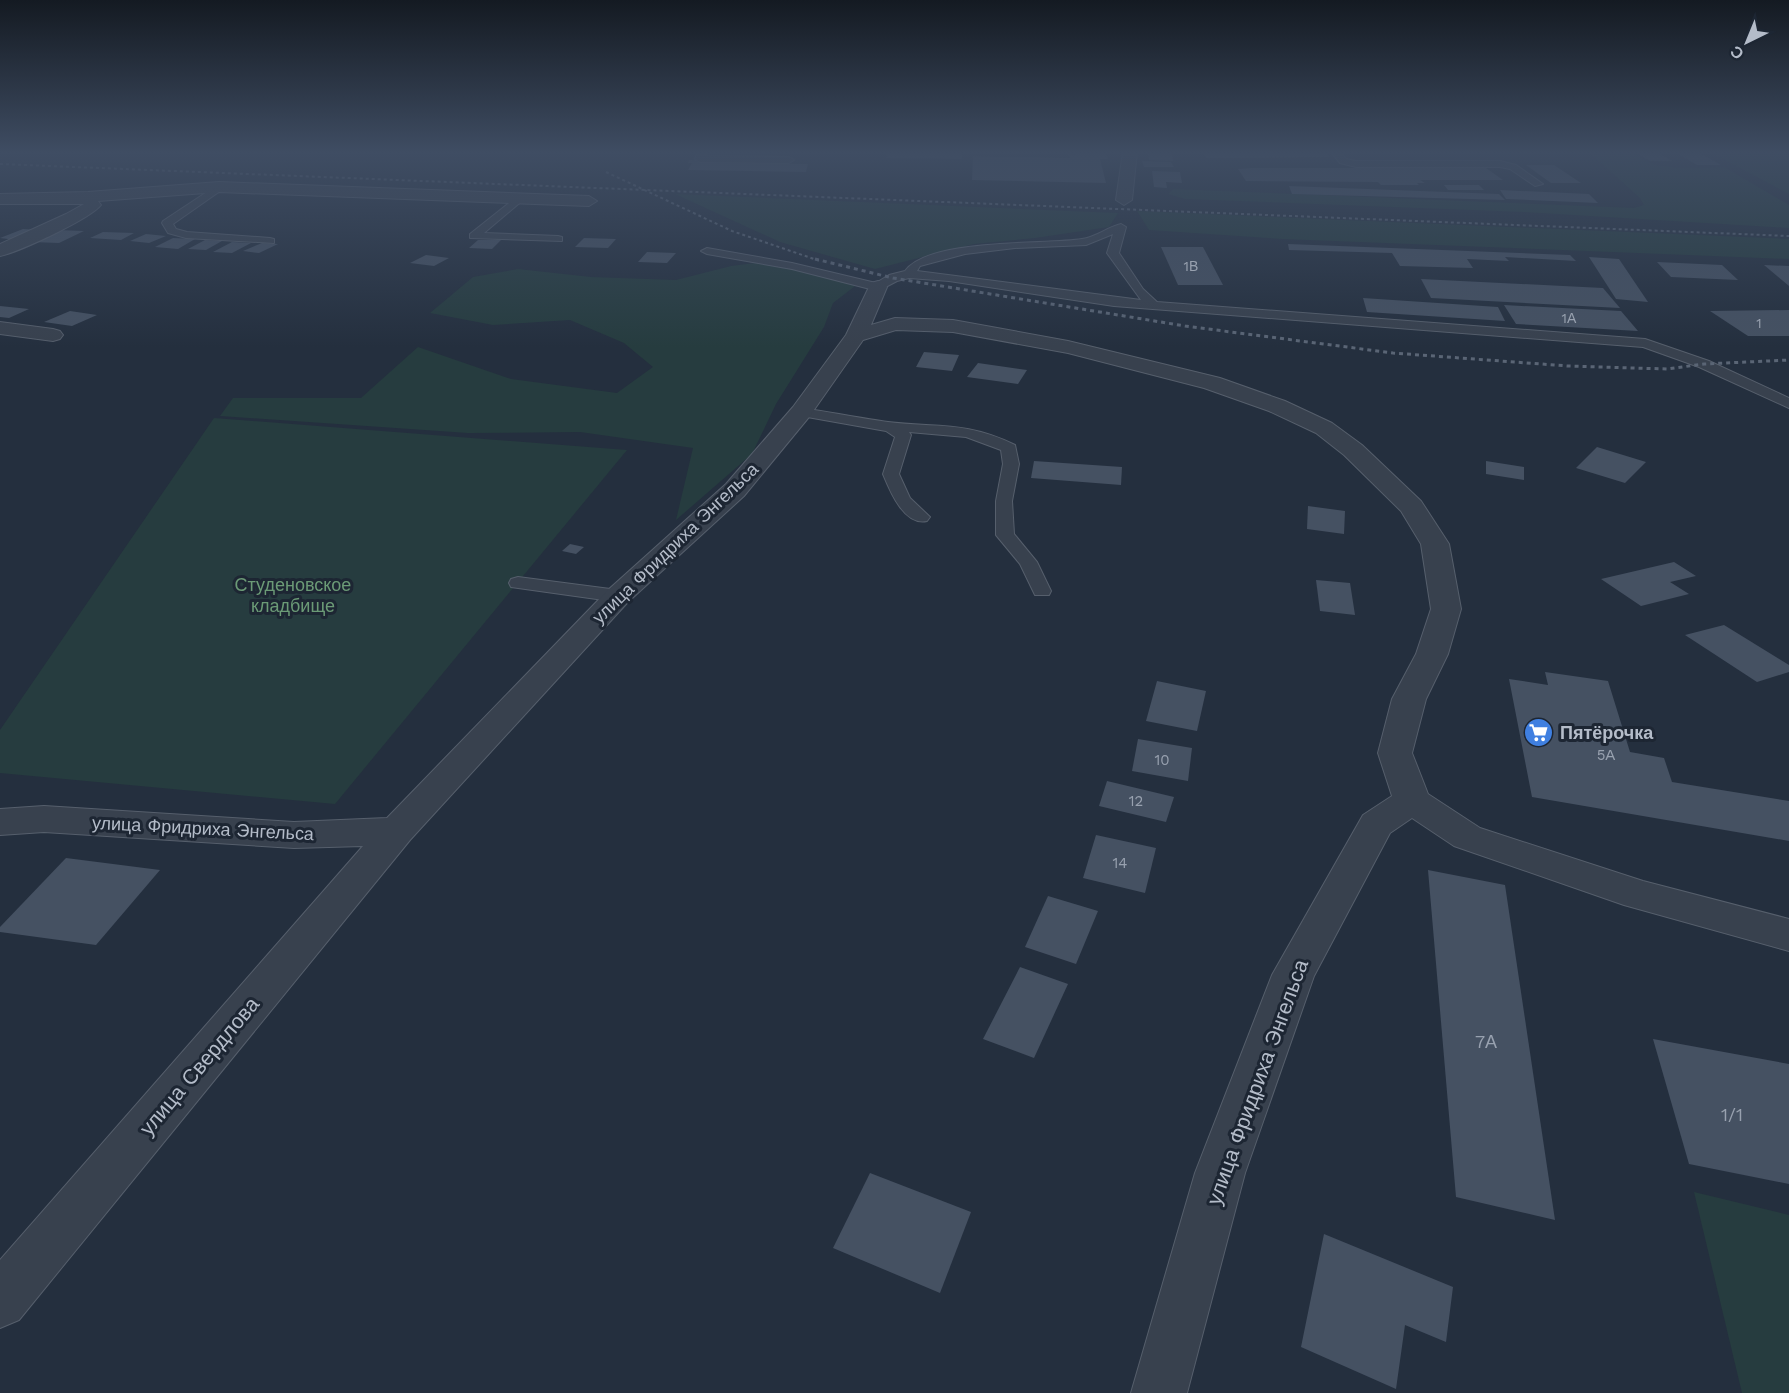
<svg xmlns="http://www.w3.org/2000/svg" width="1789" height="1393" font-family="'Work Sans',sans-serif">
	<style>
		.green { fill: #263c3f }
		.building { fill: #455162 }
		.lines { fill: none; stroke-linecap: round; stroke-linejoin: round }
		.service-casing { stroke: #565f6c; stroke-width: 2 }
		.minor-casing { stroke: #565f6c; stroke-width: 2 }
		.service { fill: #38414e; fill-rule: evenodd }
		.minor { fill: #38414e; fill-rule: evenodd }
		.rail-far1 { stroke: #5a6575; stroke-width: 2; stroke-dasharray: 3 3; stroke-linecap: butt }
		.rail { stroke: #5a6575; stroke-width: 3; stroke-dasharray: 4 4; stroke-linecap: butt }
		.labels { text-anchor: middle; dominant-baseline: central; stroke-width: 6; stroke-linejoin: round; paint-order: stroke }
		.far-number-label { font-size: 14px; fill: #98a1af }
		.number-label { font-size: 15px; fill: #98a1af }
		.street-label { font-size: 18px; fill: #b4bcc9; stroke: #1d2633 }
		.park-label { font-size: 18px; fill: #6b9a76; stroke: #1d2633 }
		.poi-label { font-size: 18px; font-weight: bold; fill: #b4bcc9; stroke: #1d2633; text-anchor: start }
		.near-number-label { font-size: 18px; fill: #98a1af }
		.near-street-label { font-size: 21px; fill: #b4bcc9; stroke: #1d2633 }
	</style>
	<rect width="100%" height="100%" fill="#242f3e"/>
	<!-- green -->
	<g class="green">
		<path d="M1589,152H1630L1655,165L1681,168L1724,167L1789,205V228L1523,212L1185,199L1168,194L1173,189L1634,208L1644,205L1640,198Z"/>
		<path d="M1710,152H1789V194Z"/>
		<path d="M675,194L1118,213L1109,227L1035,238L974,244L875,269L780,242Z"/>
		<path d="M1137,211L1789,239V259L1283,239L1149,230Z"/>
		<path d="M763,262L863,280L833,303L824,327L776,404L752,454L676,520L693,448L580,432L468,433L220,416L233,398H361L418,347L511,379L617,393L653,367L624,343L570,320L493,325L430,313L473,277L518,269L591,277L676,280L731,266Z"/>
		<path d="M214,418L627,450L335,804L0,773V730Z"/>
		<path d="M1694,1192L1789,1215V1393H1742Z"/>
	</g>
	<!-- building -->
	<g class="building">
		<path d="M887,152H962V159L886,158Z"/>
		<path d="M1075,152H1105L1108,159H1100L1106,183L972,180L973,156L1070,158L1068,154L1076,155Z"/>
		<path d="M1148,152H1172L1173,161L1149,160Z"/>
		<path d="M1203,152H1325L1329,157L1207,158Z"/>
		<path d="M1635,152H1657L1672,161H1650Z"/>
		<path d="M1675,152H1698L1721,165H1697Z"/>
		<path d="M689,160H710L709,163L808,164L806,172L688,170L692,163H688Z"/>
		<path d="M1142,161L1171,162L1174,167H1144Z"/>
		<path d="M1526,165H1554L1581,183H1551Z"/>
		<path d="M1252,168H1486L1503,180H1420L1425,183H1417L1419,185H1381L1378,182L1246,181L1238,169Z"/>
		<path d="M1152,171L1180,172L1182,183L1166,182L1167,188L1154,187Z"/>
		<path d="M1444,185H1479L1484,190H1448Z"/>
		<path d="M1289,186L1499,194L1505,200L1292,194Z"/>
		<path d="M1500,190L1589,194L1598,203L1506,199Z"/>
		<path d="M23,229L39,230L16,240L0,238Z"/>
		<path d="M57,230L84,231L59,243L32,242Z"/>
		<path d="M103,232L134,233L121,240L90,238Z"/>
		<path d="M146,234L166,236L149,243L130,241Z"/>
		<path d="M173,238L195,239L178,249L155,247Z"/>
		<path d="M584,238L616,239L608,248L575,247Z"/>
		<path d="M205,240L222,241L206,250L188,249Z"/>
		<path d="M478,240H501L492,249L469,248Z"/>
		<path d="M232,242L251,243L232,253L213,252Z"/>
		<path d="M262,243L278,244L259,253L243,251Z"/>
		<path d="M1288,244L1570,255L1576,261L1505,257L1509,261L1467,259L1473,268L1400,266L1392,253L1289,250Z"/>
		<path d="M1161,247H1203L1223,285H1178Z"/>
		<path d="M647,252L676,253L667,263L638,262Z"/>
		<path d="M426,255L449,258L434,266L410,263Z"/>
		<path d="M1589,257L1619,259L1648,302L1616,299Z"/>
		<path d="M1657,262L1722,265L1738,280L1671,277Z"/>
		<path d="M1764,265L1789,266V286Z"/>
		<path d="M1421,279L1603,288L1620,308L1431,298Z"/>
		<path d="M1363,298L1498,307L1505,321L1367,312Z"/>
		<path d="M1504,305L1621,311L1638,331L1516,324Z"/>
		<path d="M0,306L29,309L9,318L0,317Z"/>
		<path d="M1789,310V336H1748L1710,311Z"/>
		<path d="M70,311L97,315L72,326L44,322Z"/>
		<path d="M924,352L959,355L952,371L916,367Z"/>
		<path d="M978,363L1027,370L1018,384L967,377Z"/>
		<path d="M1597,447L1646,462L1625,483L1576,468Z"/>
		<path d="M1034,461L1122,467L1121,485L1031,478Z"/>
		<path d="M1486,461L1524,467V480L1486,474Z"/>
		<path d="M1308,506L1345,511L1344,534L1307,529Z"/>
		<path d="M570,544L584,547L576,554L562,551Z"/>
		<path d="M1674,562L1696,576L1670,582L1689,594L1641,606L1601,579Z"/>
		<path d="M1316,580L1350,583L1355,615L1320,611Z"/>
		<path d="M1724,625L1789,665V672L1757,682L1685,635Z"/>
		<path d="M1545,672L1608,681L1630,752L1664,758L1672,782L1789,801V841L1532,797L1509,679L1548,685Z"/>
		<path d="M1157,681L1206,691L1197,731L1146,721Z"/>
		<path d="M1138,739L1192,748L1188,781L1132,771Z"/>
		<path d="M1107,781L1174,797L1166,822L1099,806Z"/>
		<path d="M1096,835L1156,848L1145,893L1083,878Z"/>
		<path d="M66,858L160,870L96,945L0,932V927Z"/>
		<path d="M1428,870L1505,885L1555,1220L1456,1197Z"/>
		<path d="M1048,896L1098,911L1076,964L1025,947Z"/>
		<path d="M1020,967L1068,984L1034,1058L983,1039Z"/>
		<path d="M1653,1039L1789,1064V1184L1689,1164Z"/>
		<path d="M870,1173L971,1212L940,1293L833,1248Z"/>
		<path d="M1324,1234L1453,1287L1446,1342L1405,1325L1396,1389L1301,1347Z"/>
	</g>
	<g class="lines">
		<defs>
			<g id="service">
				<path d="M698,152H706L705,156L789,157L794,160L789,163L700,162L695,159Z"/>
				<path d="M1331,152H1341L1346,159L1356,161H1500L1516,165L1543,184L1535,186L1510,169L1500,167H1356L1340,163Z"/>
				<path d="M219,184L224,187L223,189L173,224L176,229L187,232L270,238L274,239V243L186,238L168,233L162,223L163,221Z"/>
				<path d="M519,195L524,198L523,200L484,233L558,236L562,237V241L470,238V234Z"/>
				<path d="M1121,224L1126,227L1119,253L1143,289L1157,302L1645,339L1709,361L1789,398V408L1699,367L1643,347L1114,306L949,281L909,278L897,281L878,291L792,269L707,254L701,251L707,248L792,263L876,283L889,275L905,271C929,238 1043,245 1082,239C1096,237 1108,227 1121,224ZM1113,234L1107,253L1141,300L917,271L920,266L965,254L1015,248L1086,245Z"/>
				<path d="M801,408C830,412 859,418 888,422C937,428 967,421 1015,445L1019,464L1012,501L1014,534L1037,562L1051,591L1049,595H1035L1020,564L996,535V501L1003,464L1001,450L966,437L909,432L911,435L899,474L910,498L930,517L927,521C904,526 890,491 883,474L895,437L886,431L796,415L794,412L796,409Z"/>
				<path d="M518,577L618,590L625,592L627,596L625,600L618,602L511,587L509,583L511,579Z"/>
			</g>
			<g id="minor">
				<path d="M1123,152H1137L1132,200L1124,205L1116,200Z"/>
				<path d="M219,182L589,196L597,201L589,206L219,192L98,201L101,205C90,219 19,252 0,256V244L66,214L84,204H0V194L88,192Z"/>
				<path d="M878,281L885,283L887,287L871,325L895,318L953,320L1068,341L1220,378L1285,401L1332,423L1362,445L1421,501L1449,544L1461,609L1448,654L1426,699L1412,753L1428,794L1480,828L1643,881L1789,919V951L1624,905L1454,846L1412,818L1390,833L1314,976L1245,1173L1187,1393H1131L1195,1173L1272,975L1363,815L1392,796L1378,753L1392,699L1416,654L1431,609L1421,544L1401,511L1344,455L1316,433L1269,411L1204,388L1068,353L953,332L896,330L863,340L809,417L744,496L628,602L410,840L19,1320L0,1328V1260L363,846L294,848L44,832L0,835V809L44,806L294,822L387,818L608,590L726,484L793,407L846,335L869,287L871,283Z"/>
				<path d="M0,322L53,329L60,331L63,335L60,339L53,341L0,334Z"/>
			</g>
		</defs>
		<!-- service casing -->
		<use href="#service" class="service-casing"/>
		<!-- minor casing -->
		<use href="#minor" class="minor-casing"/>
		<!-- service -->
		<use href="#service" class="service"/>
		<!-- minor -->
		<use href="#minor" class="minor"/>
		<!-- rail-far1 -->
		<g class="rail-far1">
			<path d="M0,164L1789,236"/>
			<path d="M606,172L732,231L820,261"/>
		</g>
		<!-- rail -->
		<path class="rail" d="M815,259L893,278L1185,326L1393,353L1568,366L1667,369L1704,364L1789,360"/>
	</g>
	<!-- sky -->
	<linearGradient id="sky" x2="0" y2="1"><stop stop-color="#141a22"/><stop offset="0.44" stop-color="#3f4d63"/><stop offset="1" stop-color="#3f4d63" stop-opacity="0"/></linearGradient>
	<rect width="1789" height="347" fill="url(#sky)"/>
	<!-- icons -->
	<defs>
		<symbol id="supermarket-disc" viewBox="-11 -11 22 22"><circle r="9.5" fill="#3f7fe0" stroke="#1d2633"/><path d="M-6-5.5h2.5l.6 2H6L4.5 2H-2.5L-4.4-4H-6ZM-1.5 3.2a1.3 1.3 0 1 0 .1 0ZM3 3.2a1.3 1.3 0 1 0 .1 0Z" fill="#fff"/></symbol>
	</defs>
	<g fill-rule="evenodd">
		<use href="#supermarket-disc" x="1522" y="716" width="33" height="33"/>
	</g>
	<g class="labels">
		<!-- far-number labels -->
		<g class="far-number-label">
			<text x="1191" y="266">1В</text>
			<text x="1569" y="318">1А</text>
			<text x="1759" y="323">1</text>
		</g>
		<!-- number labels -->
		<g class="number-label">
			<text x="1606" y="755">5А</text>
			<text x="1162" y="760">10</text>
			<text x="1136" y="801">12</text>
			<text x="1120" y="863">14</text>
		</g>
		<!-- street labels -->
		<g class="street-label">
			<text transform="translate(675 543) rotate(-44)">улица Фридриха Энгельса</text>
			<text transform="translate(203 828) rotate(3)">улица Фридриха Энгельса</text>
		</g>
		<!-- park labels -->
		<g class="park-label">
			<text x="293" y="584">Студеновское<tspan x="293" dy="21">кладбище</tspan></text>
		</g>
		<!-- poi labels -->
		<g class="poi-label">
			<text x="1560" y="732">Пятёрочка</text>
		</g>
		<!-- near-number labels -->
		<g class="near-number-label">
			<text x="1486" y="1041">7А</text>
			<text x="1732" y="1114">1/1</text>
		</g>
		<!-- near-street labels -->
		<g class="near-street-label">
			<text transform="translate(199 1066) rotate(-50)">улица Свердлова</text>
			<text transform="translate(1257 1082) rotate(-70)">улица Фридриха Энгельса</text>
		</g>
	</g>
	<!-- north arrow -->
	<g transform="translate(1747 42) rotate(223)" stroke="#1d2633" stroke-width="4.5" paint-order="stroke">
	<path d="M0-4.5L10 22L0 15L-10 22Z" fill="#b4bcc9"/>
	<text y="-9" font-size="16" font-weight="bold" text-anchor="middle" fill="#b4bcc9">С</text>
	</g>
</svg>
